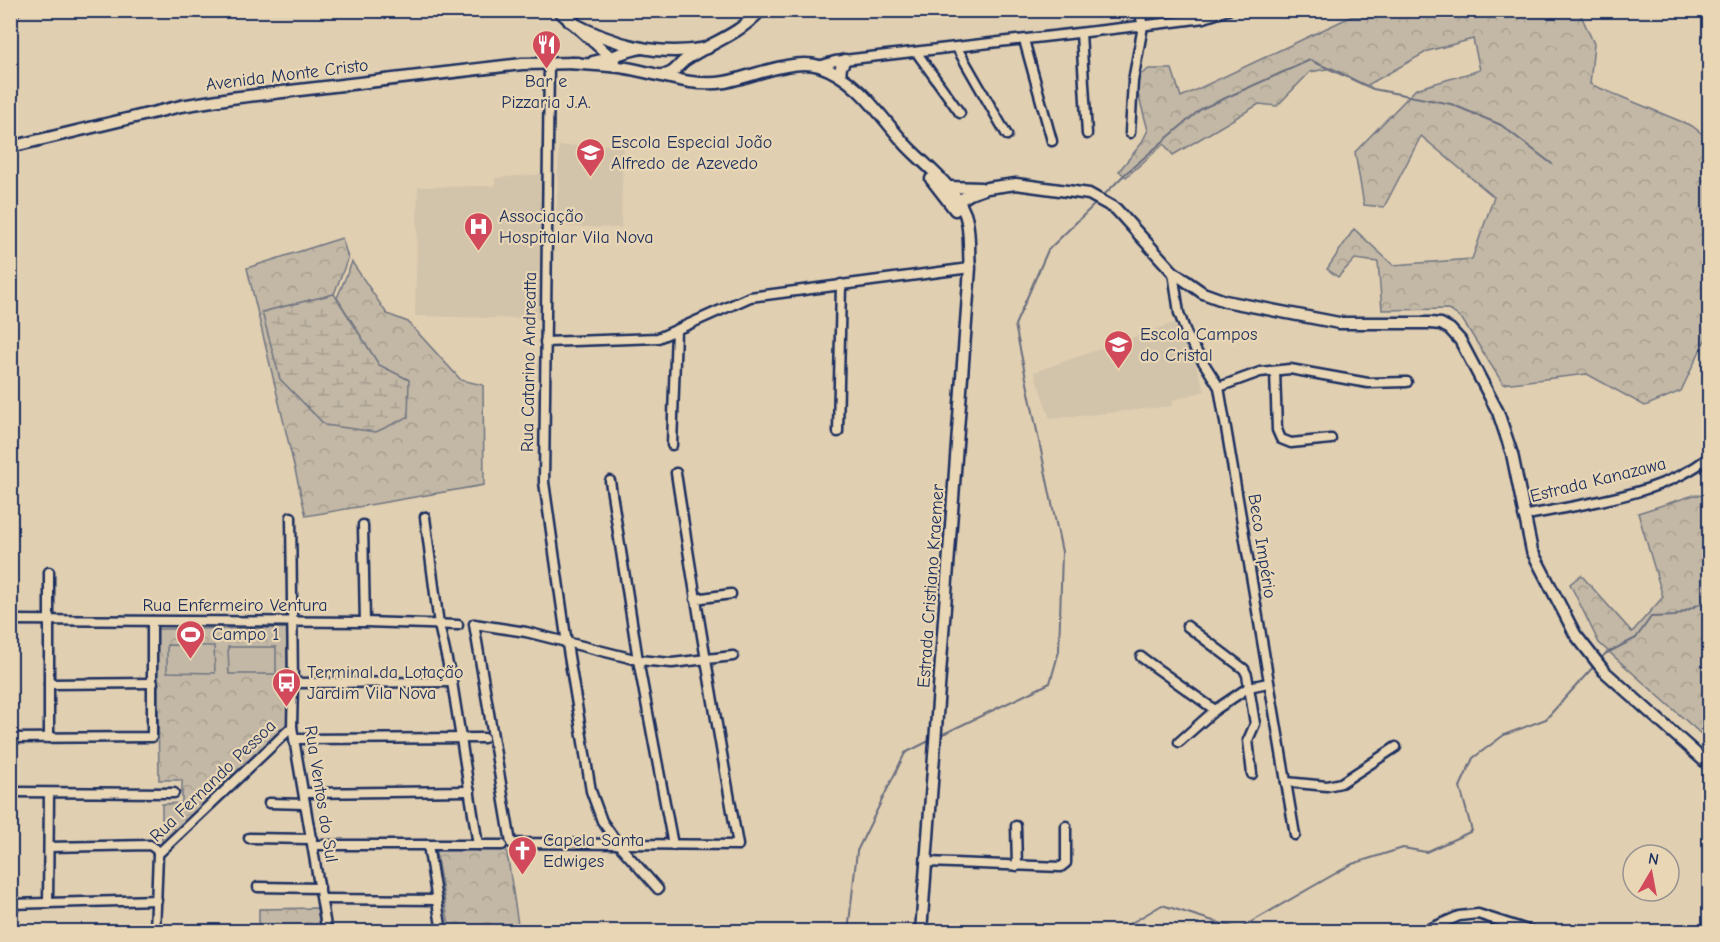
<svg xmlns="http://www.w3.org/2000/svg" width="1720" height="942" font-family="'Comic Neue',sans-serif">
	<style>
		.built { fill: #d2c3ab }
		.forest { fill: url(#forest-crowns); stroke: #6f7482; stroke-width: 1.5 }
		.wetland { fill: url(#wetland-marsh); stroke: #6f7482; stroke-width: 1.5 }
		.garden { fill: #c3b8a5; stroke: #6f7482; stroke-width: 1.5 }
		.lines { fill: none; stroke-linecap: round; stroke-linejoin: round }
		.stream { stroke: #696e7f; stroke-width: 2 }
		.minor-casing { stroke: #1b2f5e; stroke-width: 13 }
		.major-casing { stroke: #1b2f5e; stroke-width: 15 }
		.minor { stroke: #e9d6b4; stroke-width: 8 }
		.major { stroke: #e9d6b4; stroke-width: 10 }
		.labels { text-anchor: middle; dominant-baseline: central; stroke-width: 4.5; stroke-linejoin: round; paint-order: stroke }
		.street-label { font-size: 18px; fill: #1b2f5e; stroke: #e9d6b4 }
		.poi-label { font-size: 18px; fill: #1b2f5e; stroke: #e9d6b4; text-anchor: start }
	</style>
	<defs>
		<pattern id="forest-crowns" width="20" height="18" patternUnits="userSpaceOnUse" patternTransform="scale(1.5)"><rect width="20" height="18" fill="#c3b8a5"/><path d="M2 6a3 3 0 1 1 6 0M12 15a3 3 0 1 1 6 0" fill="none" stroke="#a79e90"/></pattern>
		<pattern id="wetland-marsh" width="20" height="14" patternUnits="userSpaceOnUse" patternTransform="scale(1.5)"><rect width="20" height="14" fill="#c3b8a5"/><path d="M1 5h8M5 5V1M11 12h8M15 12V8" fill="none" stroke="#a79e90"/></pattern>
	</defs>
	<rect width="100%" height="100%" fill="#e1cfb1"/>
	<filter id="ink" filterUnits="userSpaceOnUse"><feTurbulence type="fractalNoise" baseFrequency=".0167" numOctaves="2"/><feDisplacementMap in="SourceGraphic" scale="12" xChannelSelector="R" yChannelSelector="G"/><feConvolveMatrix kernelMatrix="1 2 1 2 8 2 1 2 1" color-interpolation-filters="sRGB"/></filter>
	<g filter="url(#ink)">
		<!-- built -->
		<g class="built">
			<path d="M623,144L621,228L556,226L559,146Z"/>
			<path d="M542,174L539,319L415,316L418,187L495,186V178Z"/>
			<path d="M1174,323L1197,368L1205,391L1173,400V406L1050,419L1034,372Z"/>
		</g>
		<!-- forest -->
		<g class="forest">
			<path d="M1431,10L1579,11L1594,44L1590,84L1692,126L1709,139V340H1705L1681,391L1645,406L1587,374L1503,384L1462,319L1448,309L1382,310L1378,262L1355,259L1338,277L1327,269L1354,229L1393,265L1472,259L1494,197L1421,136L1384,207L1364,205L1355,152L1416,89L1480,70L1473,39L1428,51L1366,86L1332,68L1310,72L1277,106L1259,104L1173,155L1164,144L1126,177L1119,171L1141,144L1148,130L1134,79L1149,69H1172L1181,97L1350,17L1428,13Z"/>
			<path d="M342,238L348,258L334,294L262,312L409,380L379,365L337,298L352,262L387,314L408,322L461,380L483,385L484,485L306,516L247,268Z"/>
			<path d="M1694,495L1709,496V741L1599,643L1570,584L1581,575L1632,632L1663,597L1638,513Z"/>
			<path d="M287,628L288,726L162,848V804L182,803V780H159L157,629Z"/>
			<path d="M506,846L519,931H450L435,848Z"/>
			<path d="M317,908L321,931H259V909Z"/>
		</g>
		<!-- wetland -->
		<path class="wetland" d="M334,294L379,365L409,380L408,417L376,432L325,425L280,379L262,312Z"/>
		<!-- garden -->
		<g class="garden">
			<path d="M167,645L214,646L215,673L167,672Z"/>
			<path d="M228,647H276V674H229Z"/>
		</g>
		<g class="lines">
			<!-- stream -->
			<g class="stream">
				<path d="M1102,197L1125,174L1201,109L1310,60L1373,89L1451,104L1501,125L1552,164"/>
				<path d="M1601,659L1605,654L1636,638L1651,617L1675,616L1710,599"/>
				<path d="M939,736L1050,683L1059,651L1062,552L1015,325L1048,250L1096,203"/>
				<path d="M848,932L857,851L905,753L931,740"/>
				<path d="M1116,932L1162,905L1239,929L1352,864L1403,848L1426,852L1472,831L1460,787L1473,758L1504,735L1546,719L1595,665"/>
			</g>
			<defs>
				<g id="minor">
					<path d="M569,21L578,10"/>
					<path d="M1081,33L1087,134"/>
					<path d="M1024,40L1052,141"/>
					<path d="M957,48L1007,135"/>
					<path d="M917,53L960,113"/>
					<path d="M549,63L544,482L567,644L591,791L602,821L619,845L658,889"/>
					<path d="M819,66L835,61L1173,22L1204,18L1228,10"/>
					<path d="M1130,133L1133,81L1143,26L1139,10"/>
					<path d="M1173,272L1179,313L1188,338L1219,387L1295,835"/>
					<path d="M545,342L658,338L750,297L970,268"/>
					<path d="M1275,371L1277,430L1281,439L1291,443L1331,439"/>
					<path d="M1219,387L1260,372L1290,369L1368,383L1407,382"/>
					<path d="M838,432L841,284"/>
					<path d="M672,445L676,330"/>
					<path d="M676,473C695,598 716,721 738,845L511,843L474,624L526,632L638,660L672,663L733,656"/>
					<path d="M610,481L638,660L673,845"/>
					<path d="M1523,516C1581,504 1665,495 1710,456"/>
					<path d="M291,517L293,683L292,727L327,932"/>
					<path d="M425,517L439,625L452,682L478,845"/>
					<path d="M363,525L365,622"/>
					<path d="M49,572V738"/>
					<path d="M695,599L731,594"/>
					<path d="M10,620L365,622L458,625"/>
					<path d="M1187,626L1244,669L1247,675L1255,724L1248,740L1252,774"/>
					<path d="M1141,657L1215,710"/>
					<path d="M293,683L452,682"/>
					<path d="M49,684L153,683"/>
					<path d="M10,738L152,737V621"/>
					<path d="M294,739L484,738"/>
					<path d="M1179,742L1215,710L1249,687L1268,683"/>
					<path d="M1286,782L1327,786L1341,783L1396,747"/>
					<path d="M10,792L174,793"/>
					<path d="M304,793L470,791"/>
					<path d="M269,803L305,804"/>
					<path d="M1016,826L1017,866"/>
					<path d="M249,838L312,839"/>
					<path d="M313,845H502"/>
					<path d="M428,845L442,932"/>
					<path d="M49,847L150,845L157,850L158,854"/>
					<path d="M927,862L1061,867L1066,863V826"/>
					<path d="M258,887L320,888"/>
					<path d="M322,899L437,900"/>
					<path d="M48,903L49,793"/>
					<path d="M10,904L157,900"/>
					<path d="M155,932L158,854L292,727"/>
					<path d="M1422,932L1459,916L1478,914L1534,932"/>
				</g>
				<g id="major">
					<path d="M558,10L614,60"/>
					<path d="M10,18L14,10"/>
					<path d="M569,21C614,45 657,57 708,48"/>
					<path d="M593,62C610,59 624,51 641,48"/>
					<path d="M571,63C589,65 608,65 626,68C658,73 691,88 725,82C751,77 793,58 819,66C857,78 880,116 906,145C926,166 954,186 965,214C971,230 968,251 970,268L921,932"/>
					<path d="M662,75C674,75 677,66 685,60C713,41 736,37 761,10"/>
					<path d="M840,76L841,67L845,60"/>
					<path d="M10,147L181,106L231,98L522,64L578,63"/>
					<path d="M931,179L955,210"/>
					<path d="M948,187L981,188"/>
					<path d="M952,205L970,194L987,188L1016,184L1089,194L1116,209L1173,272L1203,293L1225,301L1339,323H1430L1441,324L1450,329L1460,340L1498,412L1512,454L1532,551L1575,634L1604,671L1710,766"/>
				</g>
			</defs>
			<!-- minor casing -->
			<use href="#minor" class="minor-casing"/>
			<!-- major casing -->
			<use href="#major" class="major-casing"/>
			<!-- minor -->
			<use href="#minor" class="minor"/>
			<!-- major -->
			<use href="#major" class="major"/>
		</g>
	</g>
	<!-- icons -->
	<defs>
		<symbol id="restaurant-pin" viewBox="-11 -11 22 30"><path d="M0 17L-7.5 6A9.5 9.5 0 1 1 7.5 6Z" fill="#d1495b" stroke="#e9d6b4"/><path d="M-5-6h1v4h1v-4h1v4h1v-4h1v5L-1.5 .5V6h-2V.5L-5-1ZM5-6V6H3V1.5H1.5Q1.5-4 5-6Z" fill="#fff"/></symbol>
		<symbol id="school-pin" viewBox="-11 -11 22 30"><path d="M0 17L-7.5 6A9.5 9.5 0 1 1 7.5 6Z" fill="#d1495b" stroke="#e9d6b4"/><path d="M0-5L7-2L0 1L-7-2ZM-4 1L0 2.5L4 1V4Q0 6-4 4Z" fill="#fff"/></symbol>
		<symbol id="hospital-pin" viewBox="-11 -11 22 30"><path d="M0 17L-7.5 6A9.5 9.5 0 1 1 7.5 6Z" fill="#d1495b" stroke="#e9d6b4"/><path d="M-5-5h3v3.5h4V-5h3V5h-3V1.5h-4V5h-3Z" fill="#fff"/></symbol>
		<symbol id="stadium-pin" viewBox="-11 -11 22 30"><path d="M0 17L-7.5 6A9.5 9.5 0 1 1 7.5 6Z" fill="#d1495b" stroke="#e9d6b4"/><path d="M0-5a6.5 5 0 1 0 0 10a6.5 5 0 1 0 0-10ZM-3.5-1.8h7v3.6h-7Z" fill="#fff"/></symbol>
		<symbol id="bus-pin" viewBox="-11 -11 22 30"><path d="M0 17L-7.5 6A9.5 9.5 0 1 1 7.5 6Z" fill="#d1495b" stroke="#e9d6b4"/><path d="M-5-6H5V4H4V6H2V4H-2V6H-4V4H-5ZM-3.5-4V0h7V-4ZM-3.5 1.2v1.5H-2V1.2ZM2 1.2v1.5H3.5V1.2Z" fill="#fff"/></symbol>
		<symbol id="church-pin" viewBox="-11 -11 22 30"><path d="M0 17L-7.5 6A9.5 9.5 0 1 1 7.5 6Z" fill="#d1495b" stroke="#e9d6b4"/><path d="M-1.2-6h2.4v3.5h3.3v2.4h-3.3V6h-2.4V-.1h-3.3v-2.4h3.3Z" fill="#fff"/></symbol>
	</defs>
	<g fill-rule="evenodd">
		<use href="#restaurant-pin" x="530" y="28" width="33" height="45"/>
		<use href="#school-pin" x="574" y="136" width="33" height="45"/>
		<use href="#hospital-pin" x="462" y="210" width="33" height="45"/>
		<use href="#school-pin" x="1102" y="328" width="33" height="45"/>
		<use href="#stadium-pin" x="174" y="618" width="33" height="45"/>
		<use href="#bus-pin" x="270" y="666" width="33" height="45"/>
		<use href="#church-pin" x="506" y="834" width="33" height="45"/>
	</g>
	<g class="labels">
		<!-- street labels -->
		<g class="street-label">
			<text transform="translate(287 75) rotate(-7)">Avenida Monte Cristo</text>
			<text transform="translate(529 362) rotate(-89)">Rua Catarino Andreatta</text>
			<text transform="translate(1598 480) rotate(-14)">Estrada Kanazawa</text>
			<text transform="translate(1262 546) rotate(81)">Beco Império</text>
			<text transform="translate(931 586) rotate(-86)">Estrada Cristiano Kraemer</text>
			<text x="235" y="605">Rua Enfermeiro Ventura</text>
			<text transform="translate(213 781) rotate(-44)">Rua Fernando Pessoa</text>
			<text transform="translate(321 794) rotate(81)">Rua Ventos do Sul</text>
		</g>
		<!-- poi labels -->
		<g class="poi-label">
			<text x="546" y="81" text-anchor="middle">Bar e<tspan x="546" dy="21">Pizzaria J.A.</tspan></text>
			<text x="611" y="142">Escola Especial João<tspan x="611" dy="21">Alfredo de Azevedo</tspan></text>
			<text x="499" y="216">Associação<tspan x="499" dy="21">Hospitalar Vila Nova</tspan></text>
			<text x="1140" y="334">Escola Campos<tspan x="1140" dy="21">do Cristal</tspan></text>
			<text x="212" y="634">Campo 1</text>
			<text x="307" y="672">Terminal da Lotação<tspan x="307" dy="21">Jardim Vila Nova</tspan></text>
			<text x="543" y="840">Capela Santa<tspan x="543" dy="21">Edwiges</tspan></text>
		</g>
	</g>
	<!-- margin -->
	<rect width="1720" height="942" fill="none" stroke="#e9d6b4" stroke-width="36"/>
	<rect x="18" y="18" width="1684" height="906" fill="none" stroke="#1b2f5e" stroke-width="2" filter="url(#ink)"/>
	<!-- north arrow -->
	<g transform="translate(1651 873) rotate(10)"><circle r="28" fill="#e9d6b4" stroke="#979392" stroke-width="1.5"/>
	<path d="M0-4.5L10 22L0 15L-10 22Z" fill="#d1495b"/>
	<text y="-9" font-size="16" font-weight="bold" text-anchor="middle" fill="#1b2f5e">N</text>
	</g>
</svg>
